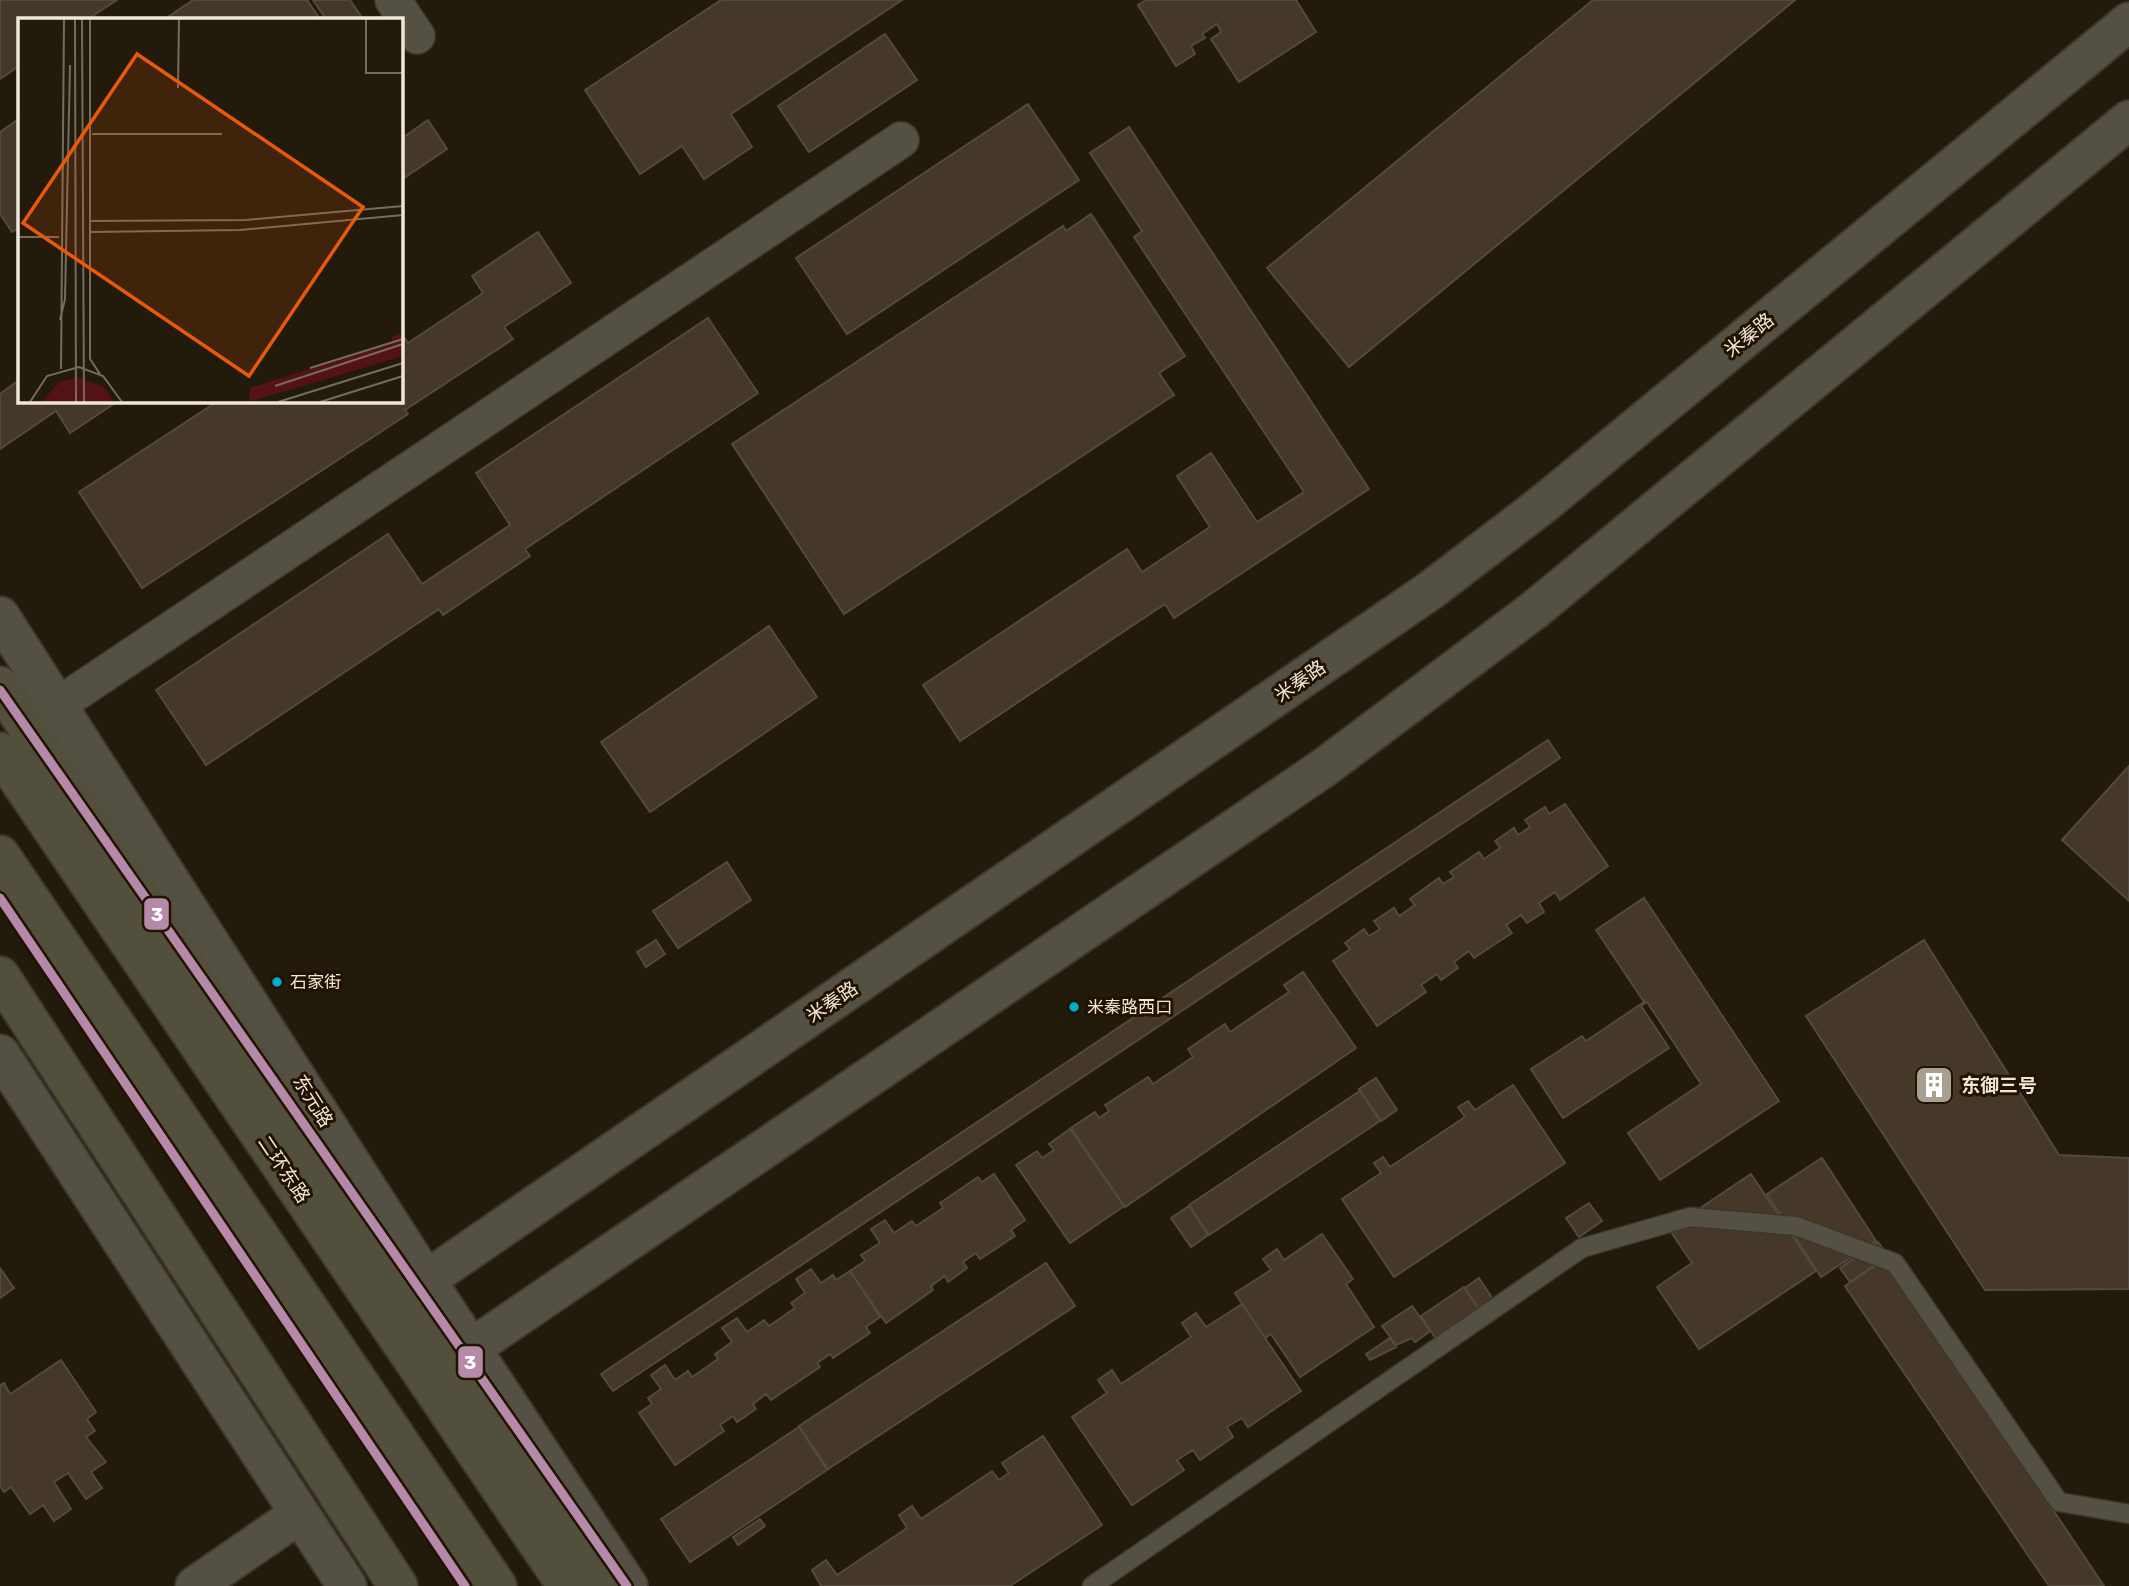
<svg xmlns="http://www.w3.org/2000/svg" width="2129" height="1586" font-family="Rubik,'Noto Sans SC',sans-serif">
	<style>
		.building { fill: #463829; stroke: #52493f; stroke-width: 2 }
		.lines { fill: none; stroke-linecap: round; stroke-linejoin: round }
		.lane-casing { stroke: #3d372d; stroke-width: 21 }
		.street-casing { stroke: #3d372d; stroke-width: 38 }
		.secondary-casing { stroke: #3d372d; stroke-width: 42 }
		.highway-casing { stroke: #3d372d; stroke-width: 42 }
		.lane { stroke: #555044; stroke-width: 18 }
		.street { stroke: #555044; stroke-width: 35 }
		.secondary { stroke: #555044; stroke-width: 38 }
		.highway { stroke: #524f3c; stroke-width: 38 }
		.metro-1-casing { stroke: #211300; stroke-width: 14 }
		.metro-1 { stroke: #b688a9; stroke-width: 9 }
		.bus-dot { fill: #00a9ce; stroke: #211300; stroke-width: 2.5 }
		.labels { text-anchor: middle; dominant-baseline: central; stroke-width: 6; stroke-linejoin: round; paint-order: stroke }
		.bus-label { font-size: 17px; fill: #f0e7d7; stroke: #211300; text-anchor: start }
		.street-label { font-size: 19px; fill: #f0e7d7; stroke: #211300 }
		.poi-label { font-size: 19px; font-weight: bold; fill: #f0e7d7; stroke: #211300; text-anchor: start }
		.inset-road { fill: none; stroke: #746c5d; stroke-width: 2 }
		.view { fill: #e8590c; fill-opacity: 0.15; stroke: #e8590c; stroke-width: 3.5 }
		.inset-edge { fill: none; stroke: #f0e7d7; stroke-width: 3.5 }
		.line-badge { stroke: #211300; stroke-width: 2.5 }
		.badge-label { font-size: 19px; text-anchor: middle; font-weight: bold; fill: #fff }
	</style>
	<rect width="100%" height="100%" fill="#221a0b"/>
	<!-- building -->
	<g class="building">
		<path d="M0,0H117L88,19H19V66L0,79Z"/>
		<path d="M193,0H307L320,19H165Z"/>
		<path d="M313,0H350L363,19H326Z"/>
		<path d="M721,0H902L731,114L752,147L704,179L682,146L640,174L585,90Z"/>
		<path d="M1146,0H1296L1316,32L1239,82L1211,39L1221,32L1217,24L1202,34L1205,38L1191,46L1195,54L1176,66L1138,5Z"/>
		<path d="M1593,0H1795L1349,367L1267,268Z"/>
		<path d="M885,34L917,80L809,152L778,106Z"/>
		<path d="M1028,104L1079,180L847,334L796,258Z"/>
		<path d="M19,119V228L12,232L0,214V132Z"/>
		<path d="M428,120L447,149L401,180V139Z"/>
		<path d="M1129,127L1369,489L1174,618L1165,604L960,741L923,685L1127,549L1142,572L1210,527L1177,476L1211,453L1257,522L1304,492L1134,237L1142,231L1090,153Z"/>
		<path d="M1091,214L1185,356L1159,373L1174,395L844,614L732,444L1063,226L1066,231Z"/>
		<path d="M538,232L571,283L504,327L513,339L405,410L408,414L142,588L79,492L218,401H401V332L408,343L483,293L472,276Z"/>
		<path d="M708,318L758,393L525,549L530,556L443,615L439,609L206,765L156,690L388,534L422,584L510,525L476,473Z"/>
		<path d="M19,380V401H118L70,433L56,411L0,449V394Z"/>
		<path d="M769,626L817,697L650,812L601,742Z"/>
		<path d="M1548,740L1560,758L613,1391L601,1374Z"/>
		<path d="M2129,766V901L2062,840Z"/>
		<path d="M1565,804L1608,866L1560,900L1555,892L1539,903L1544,912L1527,923L1521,915L1506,925L1512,933L1474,958L1469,951L1454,962L1458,968L1441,980L1437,974L1421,985L1426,992L1377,1026L1333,961L1350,949L1345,943L1364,929L1369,936L1380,929L1374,921L1394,908L1399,916L1415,905L1410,899L1439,878L1443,884L1454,877L1450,872L1479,852L1484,859L1500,848L1495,841L1514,828L1518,835L1530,827L1525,820L1545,807L1549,814Z"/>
		<path d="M727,862L751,900L678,948L653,911Z"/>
		<path d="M1644,898L1779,1101L1660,1180L1628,1133L1701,1084L1647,1002L1641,1006L1669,1048L1563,1118L1531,1069L1582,1036L1586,1041L1644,1002L1596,930Z"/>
		<path d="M656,940L665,954L646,967L637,952Z"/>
		<path d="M1924,940L2059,1155L2129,1158V1289L1985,1290L1806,1016Z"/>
		<path d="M1303,972L1356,1048L1125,1207L1071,1128L1095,1112L1099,1118L1109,1111L1105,1105L1148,1077L1153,1084L1193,1057L1188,1049L1225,1024L1230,1032L1289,992L1284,985Z"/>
		<path d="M1376,1078L1397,1110L1381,1121L1359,1089Z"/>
		<path d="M1513,1085L1565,1163L1394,1277L1342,1199L1381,1173L1374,1163L1383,1157L1390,1167L1465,1117L1458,1107L1468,1101L1475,1110Z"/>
		<path d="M1360,1091L1380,1121L1209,1235L1189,1205Z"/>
		<path d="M1070,1129L1124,1206L1070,1243L1016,1165L1037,1151L1042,1158L1054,1150L1049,1144Z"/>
		<path d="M1822,1158L1876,1241L1821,1277L1767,1194Z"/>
		<path d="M994,1174L1025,1220L1011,1230L1015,1236L980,1259L976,1253L963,1262L967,1268L948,1282L945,1276L931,1286L933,1290L886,1323L850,1271L865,1261L861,1255L880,1243L871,1229L885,1220L894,1233L912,1221L916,1226L943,1208L940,1203L978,1177L982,1182Z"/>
		<path d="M1751,1174L1816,1271L1699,1349L1657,1287L1692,1263L1669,1229Z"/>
		<path d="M1589,1203L1602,1221L1579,1237L1566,1218Z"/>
		<path d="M1189,1206L1208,1235L1191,1247L1171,1218Z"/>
		<path d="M1322,1234L1353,1279L1346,1284L1374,1327L1300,1377L1271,1334L1265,1338L1235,1293L1271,1270L1263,1259L1277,1249L1284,1260Z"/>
		<path d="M1878,1242L1888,1256L1850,1282L1840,1268Z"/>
		<path d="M1885,1259L2104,1586H2049L1845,1286Z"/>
		<path d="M1046,1263L1075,1306L828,1469L799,1426Z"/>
		<path d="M0,1268L14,1288L0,1298Z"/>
		<path d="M811,1269L821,1283L833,1275L836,1280L850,1271L880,1317L866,1327L870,1333L833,1358L830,1354L817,1363L820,1367L771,1400L766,1394L753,1404L756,1409L737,1422L733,1416L720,1425L724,1431L675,1465L639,1413L652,1404L648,1398L661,1389L651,1375L665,1365L675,1380L688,1371L692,1377L718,1359L715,1354L732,1342L722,1328L737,1318L747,1332L764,1320L769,1326L795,1308L791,1303L805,1293L796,1279Z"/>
		<path d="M1479,1278L1498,1307L1484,1316L1465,1288Z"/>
		<path d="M1464,1287L1483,1316L1436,1339L1421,1316Z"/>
		<path d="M1242,1304L1301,1391L1248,1427L1242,1418L1227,1427L1233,1437L1200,1460L1193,1450L1177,1460L1184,1470L1132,1505L1072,1417L1107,1393L1098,1380L1112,1370L1121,1384L1191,1337L1182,1323L1196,1313L1206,1327Z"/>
		<path d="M1412,1306L1430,1331L1415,1342L1412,1338L1396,1345L1382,1326Z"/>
		<path d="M1390,1338L1396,1347L1370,1360L1366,1354Z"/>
		<path d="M61,1360L96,1412L87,1419L95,1431L86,1437L106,1462L91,1472L102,1488L86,1499L68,1473L54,1482L71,1509L54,1521L43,1505L30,1514L11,1487L4,1492L0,1486V1385L4,1383L10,1394Z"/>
		<path d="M799,1427L827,1470L690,1562L661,1519Z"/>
		<path d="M1043,1436L1102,1525L1010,1586H821L812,1570L826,1560L837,1575L907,1528L899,1515L912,1506L921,1519L992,1471L999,1480L1009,1473L1002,1463Z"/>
		<path d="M760,1519L765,1526L738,1545L733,1537Z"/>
	</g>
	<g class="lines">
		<defs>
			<path id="lane" d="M1092,1586L1582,1248L1690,1217L1796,1226L1895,1263L2059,1502L2129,1514"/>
			<g id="street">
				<path d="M393,0L417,36"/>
				<path d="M58,705L901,140"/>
			</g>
			<g id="secondary">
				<path d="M0,616L426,1280L628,1586"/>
				<path d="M0,1054L347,1586"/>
				<path d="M426,1280L1431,590L1542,505L2129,22"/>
				<path d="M473,1347L1325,767L1533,611L2129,120"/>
				<path d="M195,1586L298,1515"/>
			</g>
			<g id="highway">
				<path d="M0,686L601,1586"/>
				<path d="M0,752L567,1586"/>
				<path d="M0,855L497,1586"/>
				<path d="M0,976L398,1586"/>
			</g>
		</defs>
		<!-- lane casing -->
		<use href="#lane" class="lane-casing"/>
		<!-- street casing -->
		<use href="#street" class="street-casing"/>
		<!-- secondary casing -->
		<use href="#secondary" class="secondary-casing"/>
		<!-- highway casing -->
		<use href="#highway" class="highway-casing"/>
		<!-- lane -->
		<use href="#lane" class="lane"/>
		<!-- street -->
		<use href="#street" class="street"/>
		<!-- secondary -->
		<use href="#secondary" class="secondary"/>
		<!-- highway -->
		<use href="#highway" class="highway"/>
		<defs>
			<g id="metro-1">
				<path d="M0,690L627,1586"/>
				<path d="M0,898L465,1586"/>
			</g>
		</defs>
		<!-- metro-1 casing -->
		<use href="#metro-1" class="metro-1-casing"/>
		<!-- metro-1 -->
		<use href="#metro-1" class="metro-1"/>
	</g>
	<!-- icons -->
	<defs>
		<symbol id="building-square" viewBox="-11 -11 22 22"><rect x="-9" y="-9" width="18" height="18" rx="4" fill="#a89f90" stroke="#211300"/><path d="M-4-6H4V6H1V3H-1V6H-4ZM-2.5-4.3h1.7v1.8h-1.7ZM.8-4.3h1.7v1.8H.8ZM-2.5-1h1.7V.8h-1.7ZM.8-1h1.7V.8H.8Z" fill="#fff"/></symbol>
	</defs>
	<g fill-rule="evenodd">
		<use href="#building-square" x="1912" y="1063" width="44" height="44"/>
	</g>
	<!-- markers -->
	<g class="bus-dot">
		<circle cx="277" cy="982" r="6"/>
		<circle cx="1074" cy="1007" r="6"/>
	</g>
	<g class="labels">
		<!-- bus labels -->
		<g class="bus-label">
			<text x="290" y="982">石家街</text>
			<text x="1087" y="1007">米秦路西口</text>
		</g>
		<!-- street labels -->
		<g class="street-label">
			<text transform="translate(1749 335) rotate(-39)">米秦路</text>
			<text transform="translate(1300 681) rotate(-35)">米秦路</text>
			<text transform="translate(832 1002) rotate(-34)">米秦路</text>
			<text transform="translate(313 1101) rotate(58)">东元路</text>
			<text transform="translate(284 1169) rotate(56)">二环东路</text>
		</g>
		<!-- poi labels -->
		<g class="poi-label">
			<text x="1961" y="1085">东御三号</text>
		</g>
	</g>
	<!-- overview -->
	<g transform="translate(18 18)">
		<rect width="385" height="385" fill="#221a0b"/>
		<path d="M383,315L385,338L231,384L232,370L374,324V319ZM60,359L86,369L96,384H23L43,363Z" fill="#541215"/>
		<path class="inset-road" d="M57,1L58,384M64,1L66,384M72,1V341L82,356M348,1V55H385M160,70L161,1M74,116H204M72,203L228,202L385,188M72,214L222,212L385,197M0,219H41M42,302L47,281L52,47M292,350L385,321M43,351L46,1M257,368L385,326M12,384L29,358L61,349L85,358L104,384M260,384L385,345M302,384L385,358"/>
		<path class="view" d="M119,36L345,189L231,358L5,205Z"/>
		<rect width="385" height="385" class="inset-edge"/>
	</g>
	<g class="line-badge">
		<rect x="143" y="897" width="27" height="34" rx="7" fill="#b688a9"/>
		<rect x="457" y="1345" width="27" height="34" rx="7" fill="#b688a9"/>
	</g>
	<g class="badge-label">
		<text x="157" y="921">3</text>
		<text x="470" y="1369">3</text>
	</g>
</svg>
